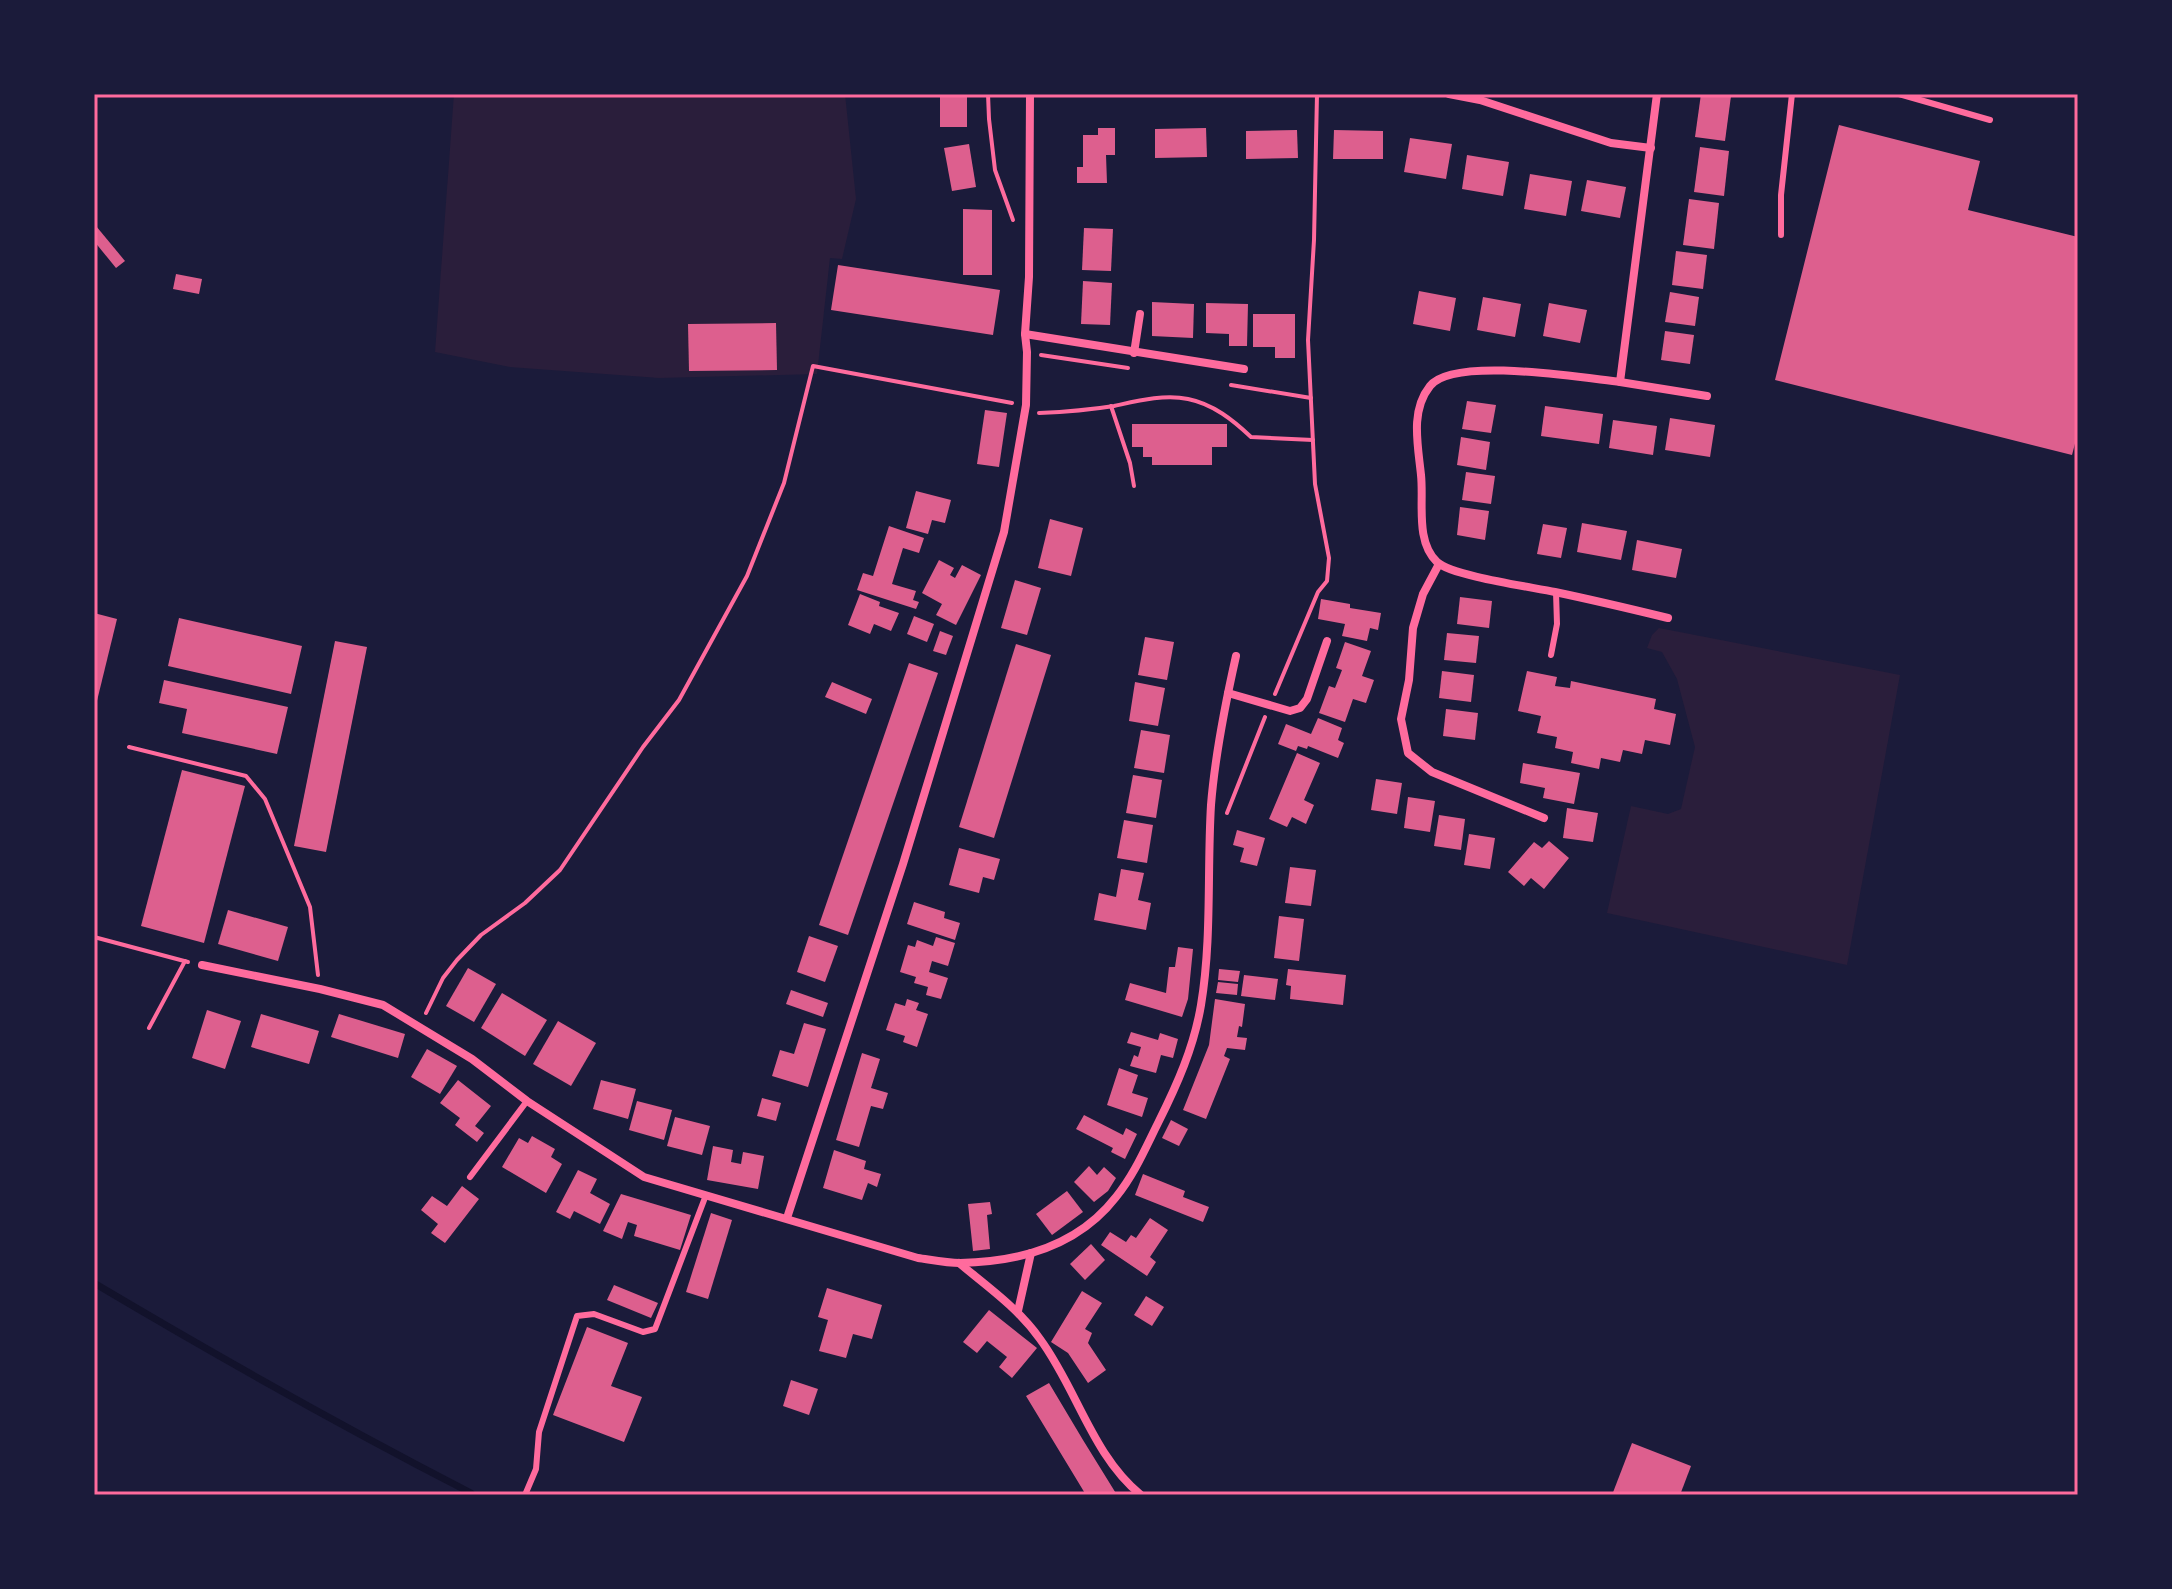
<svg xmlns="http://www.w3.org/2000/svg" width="2172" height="1589" font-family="Raleway,sans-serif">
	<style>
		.green { fill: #2a1e3b }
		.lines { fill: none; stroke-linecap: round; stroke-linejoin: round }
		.stream { stroke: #12122b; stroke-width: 7 }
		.building { fill: #dd5f8e }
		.path { stroke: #ff6b9d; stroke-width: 4 }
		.service { stroke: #ff6b9d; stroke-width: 6 }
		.minor { stroke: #ff6b9d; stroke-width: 8 }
		.neatline { fill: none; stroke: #ff6b9d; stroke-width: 3 }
	</style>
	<rect width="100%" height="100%" fill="#1b1b3a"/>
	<!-- green -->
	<g class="green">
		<path d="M454,94H845L856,199L842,259L830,258L817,374L659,378L510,367L435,352Z"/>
		<path d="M1659,628L1900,675L1847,965L1607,913L1631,806L1668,814L1681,809L1695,747L1677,679L1662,652L1647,648L1652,635Z"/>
	</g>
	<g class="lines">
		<!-- stream -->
		<path class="stream" d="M94,1283C217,1356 343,1427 471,1493"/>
	</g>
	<!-- building -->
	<g class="building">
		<rect x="940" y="94" width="27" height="33"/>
		<path d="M1701,94L1731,96L1725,141L1695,137Z"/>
		<path d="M1839,125L1980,161L1968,210L2078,237V432L2072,455L1775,380Z"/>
		<path d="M1098,128H1115V155H1106L1107,183H1077V167H1083V135H1098Z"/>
		<path d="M1206,128L1207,157L1155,158V129Z"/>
		<path d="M1297,130L1298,158L1246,159V131Z"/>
		<path d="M1334,130L1383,131V159H1333Z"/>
		<path d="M1410,138L1452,144L1446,179L1404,172Z"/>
		<path d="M969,144L976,187L952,191L944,148Z"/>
		<path d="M1700,147L1729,151L1724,196L1694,192Z"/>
		<path d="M1467,155L1509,162L1503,196L1462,189Z"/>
		<path d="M1530,174L1572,181L1566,216L1524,209Z"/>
		<path d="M1587,180L1626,187L1620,218L1581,211Z"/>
		<path d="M1689,199L1719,203L1714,249L1683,245Z"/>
		<path d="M963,209L992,210V275H963Z"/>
		<path d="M96,226L125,261L116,268L94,241V228Z"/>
		<path d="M1084,228L1113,229L1111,271L1082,270Z"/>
		<path d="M1676,251L1707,255L1703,289L1672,285Z"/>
		<path d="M838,265L1000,290L993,335L831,310Z"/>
		<path d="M176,274L202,279L199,294L173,289Z"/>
		<path d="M1083,281L1112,283L1110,325L1081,324Z"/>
		<path d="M1419,291L1456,298L1450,331L1413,324Z"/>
		<path d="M1670,292L1699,297L1695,326L1665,322Z"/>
		<path d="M1483,297L1521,304L1515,337L1477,330Z"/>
		<path d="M1152,302L1194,304L1193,338L1152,336Z"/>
		<path d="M1206,303L1248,304L1247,346H1229V334L1206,333Z"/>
		<path d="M1549,303L1587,310L1580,343L1543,336Z"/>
		<path d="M1253,314H1295V358H1275V347H1253Z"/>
		<path d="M776,323L777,370L689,371L688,324Z"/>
		<path d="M1665,331L1694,335L1690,364L1661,360Z"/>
		<path d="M1467,401L1496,405L1491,433L1462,429Z"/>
		<path d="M1545,406L1603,414L1599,444L1541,436Z"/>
		<path d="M985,410L1007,413L999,467L977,464Z"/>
		<path d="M1670,418L1715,425L1710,457L1665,450Z"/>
		<path d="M1613,420L1657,426L1653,455L1609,448Z"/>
		<path d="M1132,424H1227V447H1212V465H1152V457H1143V447H1132Z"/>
		<path d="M1461,437L1490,442L1486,470L1457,465Z"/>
		<path d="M1466,472L1495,476L1491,504L1462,500Z"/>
		<path d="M916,491L951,500L945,523L932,520L928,534L906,528Z"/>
		<path d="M1460,507L1489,511L1485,540L1457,535Z"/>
		<path d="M1050,519L1083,528L1071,576L1038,568Z"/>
		<path d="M1582,523L1627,531L1621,560L1577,552Z"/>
		<path d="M1543,524L1567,528L1561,558L1537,554Z"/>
		<path d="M889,526L924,538L919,553L903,548L892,584L916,591L913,600L919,602L916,609L857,590L863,573L873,576Z"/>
		<path d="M1637,540L1682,549L1676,578L1632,570Z"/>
		<path d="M939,560L954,568L950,575L955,578L962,565L981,575L956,625L936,615L942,604L922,593Z"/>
		<path d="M1015,580L1041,588L1027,635L1001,628Z"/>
		<path d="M860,594L880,602L879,606L899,613L891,631L874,624L870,634L848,625Z"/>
		<path d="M1460,597L1492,601L1489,628L1457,624Z"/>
		<path d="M1321,599L1350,604V608L1381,613L1378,630L1370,628L1367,641L1342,636L1345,624L1318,619Z"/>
		<path d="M94,613L117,619L95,709H94Z"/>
		<path d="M914,616L934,624L927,642L907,634Z"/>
		<path d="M179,618L302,646L291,694L168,666Z"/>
		<path d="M940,631L953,636L946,655L933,651Z"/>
		<path d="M1447,633L1479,636L1476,663L1444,660Z"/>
		<path d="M1145,637L1174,642L1167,680L1138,675Z"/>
		<path d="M335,641L367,647L326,852L294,846Z"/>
		<path d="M1345,642L1371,651L1362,676L1374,680L1366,703L1353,699L1345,722L1319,713L1329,686L1335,688L1342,670L1336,668Z"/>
		<path d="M1016,644L1051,655L994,838L959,827Z"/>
		<path d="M909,663L938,673L848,935L819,925Z"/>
		<path d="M1442,671L1474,675L1471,702L1439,698Z"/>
		<path d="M1527,671L1557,677L1555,686L1570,688L1571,681L1656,699L1654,709L1676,714L1670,745L1645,740L1642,754L1623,750L1620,762L1601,758L1599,769L1571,763L1573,752L1555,748L1557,737L1537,733L1541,716L1518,711Z"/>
		<path d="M164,680L288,707L277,754L182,733L187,709L159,703Z"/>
		<path d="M832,682L872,699L866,714L825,697Z"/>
		<path d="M1135,682L1165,688L1158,726L1129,721Z"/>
		<path d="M1446,709L1478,713L1475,740L1443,736Z"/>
		<path d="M1318,718L1342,728L1338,740L1344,743L1338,758L1308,746L1307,749L1298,746L1296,751L1278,744L1286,724L1311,734Z"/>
		<path d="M1141,730L1170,735L1164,773L1134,768Z"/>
		<path d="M1297,753L1320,763L1304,800L1314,805L1306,824L1292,817L1287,827L1269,819Z"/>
		<path d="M1523,763L1580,773L1574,804L1543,798L1545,788L1520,783Z"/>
		<path d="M182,770L245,786L204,943L141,926Z"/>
		<path d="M1133,775L1162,780L1156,818L1126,813Z"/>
		<path d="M1376,779L1402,783L1397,814L1371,810Z"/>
		<path d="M1408,797L1435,801L1430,832L1404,828Z"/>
		<path d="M1567,808L1598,813L1593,842L1563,838Z"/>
		<path d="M1439,815L1465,819L1461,850L1434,846Z"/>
		<path d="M1124,820L1153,825L1147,863L1117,858Z"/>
		<path d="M1237,830L1265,838L1257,866L1240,862L1244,848L1233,845Z"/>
		<path d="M1469,834L1495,838L1490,869L1464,865Z"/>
		<path d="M1549,841L1569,858L1544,889L1531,878L1524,886L1508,872L1534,842L1542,848Z"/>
		<path d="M959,848L1000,859L994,880L983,877L979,893L949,885Z"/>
		<path d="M1290,867L1316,870L1311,906L1285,903Z"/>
		<path d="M1121,869L1144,873L1138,900L1151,903L1146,930L1094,920L1099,893L1116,897Z"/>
		<path d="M914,902L945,912L944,918L960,923L955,940L907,924Z"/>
		<path d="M228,910L288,927L278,961L218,944Z"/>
		<path d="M1279,916L1304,919L1299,961L1274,958Z"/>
		<path d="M809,936L838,946L825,982L797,972Z"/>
		<path d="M936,937L955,943L948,966L932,961L929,972L948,978L941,999L926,995L928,987L914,983L916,977L900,972L908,945L915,947L917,940L933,946Z"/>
		<path d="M1178,947L1193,949L1188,999L1182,1017L1125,1000L1130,983L1166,993L1169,967H1175Z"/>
		<path d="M468,968L496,984L474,1022L446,1006Z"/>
		<path d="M1219,969L1240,971L1238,982L1218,980Z"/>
		<path d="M1288,969L1346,975L1343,1005L1290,999L1291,986L1286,985Z"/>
		<path d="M1244,975L1278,979L1275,1000L1241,996Z"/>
		<path d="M1218,982L1238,984L1237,995L1216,993Z"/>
		<path d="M791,990L828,1003L823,1017L786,1004Z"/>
		<path d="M502,993L547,1020L525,1056L481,1028Z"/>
		<path d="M907,999L919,1003L916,1010L928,1014L917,1047L903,1042L905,1036L886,1030L895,1003L905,1006Z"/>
		<path d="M1215,999L1245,1004L1242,1027L1239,1026L1237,1037L1247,1038L1245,1050L1227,1048L1224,1056L1230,1059L1206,1119L1183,1110L1209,1045Z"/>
		<path d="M207,1010L241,1021L225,1069L192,1058Z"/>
		<path d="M261,1014L319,1031L309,1064L251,1047Z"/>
		<path d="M339,1014L405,1034L398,1058L331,1037Z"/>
		<path d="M558,1021L596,1043L571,1086L533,1064Z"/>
		<path d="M804,1023L826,1029L808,1087L772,1076L780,1050L794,1054Z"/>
		<path d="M1131,1032L1158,1040L1160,1033L1178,1039L1173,1058L1161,1055L1156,1073L1130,1066L1134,1055L1138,1057L1141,1047L1127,1043Z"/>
		<path d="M427,1049L457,1066L440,1094L411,1077Z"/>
		<path d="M862,1053L880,1059L871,1088L888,1093L883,1109L871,1106L859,1147L836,1140Z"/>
		<path d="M1119,1068L1138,1075L1132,1093L1148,1098L1142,1117L1107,1105Z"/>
		<path d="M458,1080L491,1106L475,1126L484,1133L477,1142L455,1125L460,1118L440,1103Z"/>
		<path d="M601,1080L636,1089L628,1119L593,1109Z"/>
		<path d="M762,1098L781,1103L776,1121L757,1116Z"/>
		<path d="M637,1101L672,1110L664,1140L629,1130Z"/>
		<path d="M1084,1115L1123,1135L1126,1128L1137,1134L1125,1159L1111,1152L1113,1148L1076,1129Z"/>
		<path d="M675,1117L710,1126L702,1155L667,1146Z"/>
		<path d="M1171,1120L1188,1129L1179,1146L1162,1138Z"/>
		<path d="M532,1136L555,1149L551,1157L562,1164L546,1193L502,1167L519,1138L528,1143Z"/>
		<path d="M713,1146L733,1150L731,1162L741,1164L743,1152L764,1156L758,1189L707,1180Z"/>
		<path d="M834,1150L866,1161L864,1169L881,1174L877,1187L868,1183L862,1200L823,1188Z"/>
		<path d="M1089,1166L1097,1175L1104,1167L1116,1178L1108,1191L1094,1202L1074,1182Z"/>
		<path d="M578,1170L597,1179L590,1193L610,1204L600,1224L574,1211L570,1219L556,1212Z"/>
		<path d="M1143,1174L1185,1191L1183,1197L1209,1207L1203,1222L1135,1195Z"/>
		<path d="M462,1186L479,1199L445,1243L431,1233L438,1224L421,1210L432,1196L447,1206Z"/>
		<path d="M1067,1191L1083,1212L1052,1235L1036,1214Z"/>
		<path d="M621,1194L691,1215L680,1250L634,1236L637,1225L628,1222L622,1239L603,1231Z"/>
		<path d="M990,1202L992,1214L987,1215L990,1249L973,1251L968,1204Z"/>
		<path d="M711,1213L732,1220L708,1299L686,1292Z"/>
		<path d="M1150,1218L1168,1230L1150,1257L1156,1262L1147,1276L1101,1245L1110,1232L1126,1242L1131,1235L1136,1238Z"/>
		<path d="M1091,1244L1105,1260L1085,1280L1070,1264Z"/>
		<path d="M614,1285L658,1303L651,1318L607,1300Z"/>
		<path d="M827,1288L882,1305L872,1339L853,1334L846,1358L819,1351L828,1320L818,1317Z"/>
		<path d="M1082,1291L1102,1303L1085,1329L1092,1333L1088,1343L1106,1370L1088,1383L1068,1353L1051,1342Z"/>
		<path d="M1146,1296L1164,1307L1152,1326L1134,1315Z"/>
		<path d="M989,1310L1037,1348L1012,1378L999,1367L1007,1357L987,1341L977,1353L963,1342Z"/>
		<path d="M587,1327L628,1343L611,1386L642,1397L624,1442L553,1415Z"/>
		<path d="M791,1380L818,1389L809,1415L783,1406Z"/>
		<path d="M1049,1383L1083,1440L1117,1495H1086L1026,1396Z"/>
		<path d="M1632,1443L1691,1466L1680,1495H1612Z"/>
	</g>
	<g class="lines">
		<!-- path -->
		<g class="path">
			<path d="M988,94L989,119L995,170L1013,220"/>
			<path d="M1041,355L1128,368"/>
			<path d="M1231,385L1311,398"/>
			<path d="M1111,406L1130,463L1134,486"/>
			<path d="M1039,413C1063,412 1089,410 1114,406C1137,401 1164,394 1188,399C1213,404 1233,420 1251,437L1313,440"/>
			<path d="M1275,694L1318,592L1327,581L1329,558L1315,484L1308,340L1314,240L1317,94"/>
			<path d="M129,747L246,776L265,799L310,907L318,975"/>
			<path d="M1227,813L1265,717"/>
			<path d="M94,937L188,962"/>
			<path d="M426,1013L443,978L457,960L481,935L525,903L560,870L643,747L679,700L747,576L784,483L813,366L1012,403"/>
			<path d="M149,1028L185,961"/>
		</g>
		<!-- service -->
		<g class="service">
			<path d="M1899,94L1990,120"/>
			<path d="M1781,235V195L1792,94"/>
			<path d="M1551,655L1557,624L1556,592"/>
			<path d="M470,1177L527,1101"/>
			<path d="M525,1495L536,1469L539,1432L577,1316L594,1314L643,1332L655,1329L706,1195"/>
		</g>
		<!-- minor -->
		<g class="minor">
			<path d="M1449,94L1480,100L1611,143L1651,148"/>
			<path d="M1657,94L1620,382C1583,378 1453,356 1430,386C1410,411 1418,445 1421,475C1424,502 1415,541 1437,562C1452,576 1532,587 1555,592C1593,600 1631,609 1668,618"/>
			<path d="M1025,334L1244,369"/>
			<path d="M1134,353L1140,314"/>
			<path d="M1620,382L1707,396"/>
			<path d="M1439,564L1423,594L1413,628L1409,680L1401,719L1408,753L1432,772L1544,818"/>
			<path d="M1228,693L1290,711L1300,708L1307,699L1327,641"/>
			<path d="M202,965L320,989L383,1005L472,1059L527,1101L644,1177L918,1258C932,1260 947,1263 960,1263C1020,1262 1078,1246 1116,1197C1134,1175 1145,1149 1158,1123C1177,1085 1194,1047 1201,1005C1212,939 1207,871 1211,805C1215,755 1225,705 1236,656"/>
			<path d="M787,1218L903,864L1004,532L1026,405L1027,352L1025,334L1029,277L1030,94"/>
			<path d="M959,1263C988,1287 1018,1308 1040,1339C1077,1389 1092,1455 1141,1495"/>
			<path d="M1018,1311L1031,1253"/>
		</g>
	</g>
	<!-- border -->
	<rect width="2172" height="1589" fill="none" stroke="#1b1b3a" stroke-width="192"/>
	<rect x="96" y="96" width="1980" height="1397" class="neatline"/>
</svg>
